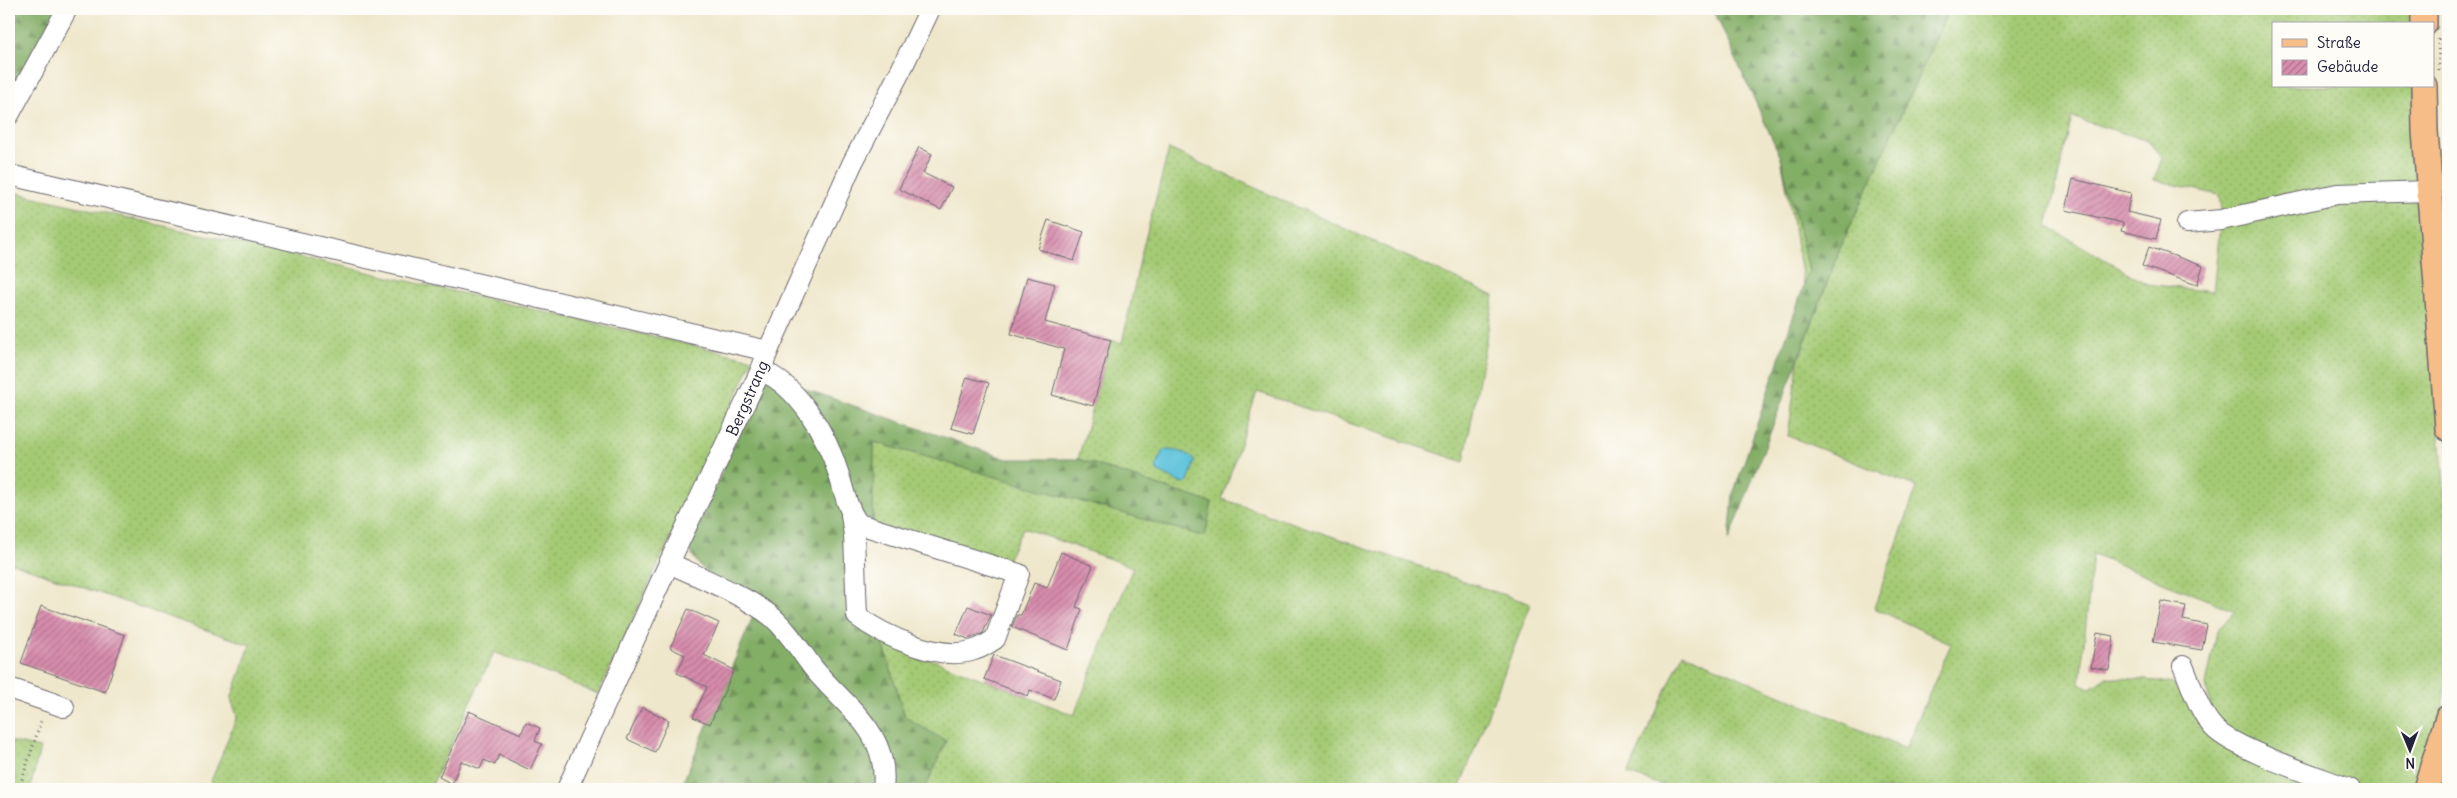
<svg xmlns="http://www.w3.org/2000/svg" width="2457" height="798" font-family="Delius,sans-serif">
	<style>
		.grass { fill: url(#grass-dots); stroke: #637658; fill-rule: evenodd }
		.forest { fill: url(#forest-firs); stroke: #526850 }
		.water { fill: #5ec3dc; stroke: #40728c }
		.building { fill: url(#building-hatch) }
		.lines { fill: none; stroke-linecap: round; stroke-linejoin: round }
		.minor-casing { stroke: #6a676d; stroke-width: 22 }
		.major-casing { stroke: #6a676d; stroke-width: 28 }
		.path { stroke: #6a676d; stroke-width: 3; stroke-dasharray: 1 4; stroke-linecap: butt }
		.minor { stroke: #fff; stroke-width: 20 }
		.major { stroke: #f7bd88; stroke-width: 25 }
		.labels { text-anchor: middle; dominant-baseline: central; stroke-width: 4; stroke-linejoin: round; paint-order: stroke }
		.street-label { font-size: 16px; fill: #22223b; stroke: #fdfcf7 }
	</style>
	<defs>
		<pattern id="grass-dots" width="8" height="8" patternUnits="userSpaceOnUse" patternTransform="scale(1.25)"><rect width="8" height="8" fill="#a4ca74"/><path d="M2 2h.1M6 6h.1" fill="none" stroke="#8dad65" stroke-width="1.8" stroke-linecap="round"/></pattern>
		<pattern id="forest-firs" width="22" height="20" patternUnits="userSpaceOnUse" patternTransform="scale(1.25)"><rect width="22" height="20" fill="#83ae66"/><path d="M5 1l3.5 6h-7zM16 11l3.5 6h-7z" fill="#6b8d55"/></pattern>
		<pattern id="building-hatch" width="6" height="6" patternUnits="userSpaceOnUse" patternTransform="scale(1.25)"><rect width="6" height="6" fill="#d78cac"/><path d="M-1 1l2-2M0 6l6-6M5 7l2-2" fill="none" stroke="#ae728d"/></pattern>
	</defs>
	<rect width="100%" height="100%" fill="#fdfcf7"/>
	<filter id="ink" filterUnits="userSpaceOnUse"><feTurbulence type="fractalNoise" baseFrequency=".02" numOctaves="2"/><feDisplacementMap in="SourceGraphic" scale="10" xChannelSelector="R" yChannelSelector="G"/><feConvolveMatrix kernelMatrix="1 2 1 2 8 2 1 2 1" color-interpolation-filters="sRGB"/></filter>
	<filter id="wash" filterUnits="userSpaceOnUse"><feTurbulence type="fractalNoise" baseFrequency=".0096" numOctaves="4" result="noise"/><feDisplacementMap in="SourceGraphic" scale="20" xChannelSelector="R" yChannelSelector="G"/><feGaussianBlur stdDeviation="1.12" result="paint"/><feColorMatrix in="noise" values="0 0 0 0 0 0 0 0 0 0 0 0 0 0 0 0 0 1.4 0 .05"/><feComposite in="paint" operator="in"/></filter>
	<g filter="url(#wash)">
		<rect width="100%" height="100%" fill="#efe7cb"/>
		<!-- grass -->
		<g class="grass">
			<path d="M1949,9H2417V24H2273V86H2417L2421,186L2221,212L2219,195L2154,180L2162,158L2148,141L2072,117L2047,226L2147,284L2213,292L2220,226L2339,201L2423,199L2448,542V674L2436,738L2416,789H1674L1628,774L1683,653L1905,749L1951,644L1874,608L1917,487L1788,436L1798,361L1841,246ZM2093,554L2235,611L2217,631L2206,685L2211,708L2206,732L2172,684L2158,681L2107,677L2090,688L2080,683Z"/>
			<path d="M1169,149L1494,296L1464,462L1257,392L1222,499L1531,604L1459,789H925L946,742L905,717L882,640L1074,715L1133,567L1023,528L1007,560L873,526L874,442L1205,536L1211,503L1078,459L1111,340L1122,343L1142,251Z"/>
			<path d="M1781,158L1809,270L1804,285Z"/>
			<path d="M9,191L753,359L598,694L494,652L430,789H235L210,784L237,716L231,699L250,645L9,562Z"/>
			<path d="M9,741L40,748L30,789H9Z"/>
		</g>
		<!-- forest -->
		<g class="forest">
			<path d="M9,9H59L9,101Z"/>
			<path d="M1713,9H1949L1841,246L1729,541L1733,495L1809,270L1781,158Z"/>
			<path d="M765,375L1007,459H1078L1212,503L1205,537L874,442L873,526L849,522L854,621L882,640L905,717L946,741L925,789H680L760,600C733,586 699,578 689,547Z"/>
		</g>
		<!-- water -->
		<path class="water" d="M1164,450C1174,450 1190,452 1195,461L1188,482L1181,483L1157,471L1156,466Z"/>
		<g id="blocks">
			<!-- building -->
			<g class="building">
				<path d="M919,147L932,154L923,173L952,187L941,210L899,189Z"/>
				<path d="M2073,179L2131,193L2127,212L2161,220L2156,239L2121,231L2123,223L2066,210Z"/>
				<path d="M1048,220L1084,232L1074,261L1038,249Z"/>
				<path d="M2149,247L2203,266L2197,285L2142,266Z"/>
				<path d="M1027,277L1055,284L1045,322L1111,340L1093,406L1052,395L1064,349L1011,334Z"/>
				<path d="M967,377L989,383L973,434L951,428Z"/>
				<path d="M1061,552L1093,566L1076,607L1082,609L1068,650L1012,627L1017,615H1021L1034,583L1047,588Z"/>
				<path d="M2161,601L2186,606L2183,620L2207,625L2202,650L2153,642Z"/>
				<path d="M41,606L125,635L105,692L21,663Z"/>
				<path d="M968,606L991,615L983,633L968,639L956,634Z"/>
				<path d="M688,609L719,623L704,655L734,670L710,724L693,717L707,687L677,673L685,655L670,648Z"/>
				<path d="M2097,633L2114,636L2109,670L2091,667Z"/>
				<path d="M994,655L1061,680L1054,699L1030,690L1028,696L984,679Z"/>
				<path d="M642,707L669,720L655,752L627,739Z"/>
				<path d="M469,711L521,734L526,722L540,728L535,741L542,744L530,770L499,755L495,765L484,760L480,769L461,761L452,784L439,777Z"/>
			</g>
		</g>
	</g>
	<g filter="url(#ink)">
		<use href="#blocks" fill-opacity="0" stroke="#6a676d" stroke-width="1"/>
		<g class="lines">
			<defs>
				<g id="minor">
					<path d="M9,115L67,9"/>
					<path d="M9,175L768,351"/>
					<path d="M2187,223L2221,220L2337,194L2429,191"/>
					<path d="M761,370C799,387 826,434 838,472C844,490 847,510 859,524L1019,574L995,639C989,643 982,648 974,650C941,662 883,636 857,616L854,535L851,515"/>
					<path d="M669,563C699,577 746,596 771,616C788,630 801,652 814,669C846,708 890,732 883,789"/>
					<path d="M2183,666C2192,686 2199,712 2214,728C2234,749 2319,777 2350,789"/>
					<path d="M9,688L64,707"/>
					<path d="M567,789L669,563L761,370L768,351L852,164L901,70L930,9"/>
				</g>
				<g id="major">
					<path d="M2424,24V9"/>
					<path d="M2424,86L2425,131L2448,428"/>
					<path d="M2426,789L2448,718"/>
				</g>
			</defs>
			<!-- minor casing -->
			<use href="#minor" class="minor-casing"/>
			<!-- major casing -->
			<use href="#major" class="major-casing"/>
			<!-- path -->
			<g class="path">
				<path d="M2438,39L2439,71"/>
				<path d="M19,789L42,718"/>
			</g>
			<!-- minor -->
			<use href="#minor" class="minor"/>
			<!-- major -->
			<use href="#major" class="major"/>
		</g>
	</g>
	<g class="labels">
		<!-- street labels -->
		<g class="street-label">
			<text transform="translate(747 398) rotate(-66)">Bergstrang</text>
		</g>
	</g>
	<!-- margin -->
	<rect width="2457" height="798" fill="none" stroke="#fdfcf7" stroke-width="30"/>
	<!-- legend -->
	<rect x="2272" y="22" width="162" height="65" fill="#fdfcf7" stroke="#a5a5ac"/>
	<rect x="2282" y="39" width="25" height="8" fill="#f7bd88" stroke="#a5a5ac"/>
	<text x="2317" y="48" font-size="15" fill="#22223b">Straße</text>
	<rect x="2282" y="60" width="25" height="15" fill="url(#building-hatch)" stroke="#a5a5ac"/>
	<text x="2317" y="72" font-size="15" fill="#22223b">Gebäude</text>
	<!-- north arrow -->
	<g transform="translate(2410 750) rotate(179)" stroke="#fdfcf7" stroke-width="4" paint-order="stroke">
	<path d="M0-4L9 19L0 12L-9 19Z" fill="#22223b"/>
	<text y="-8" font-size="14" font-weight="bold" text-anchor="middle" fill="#22223b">N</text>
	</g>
</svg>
